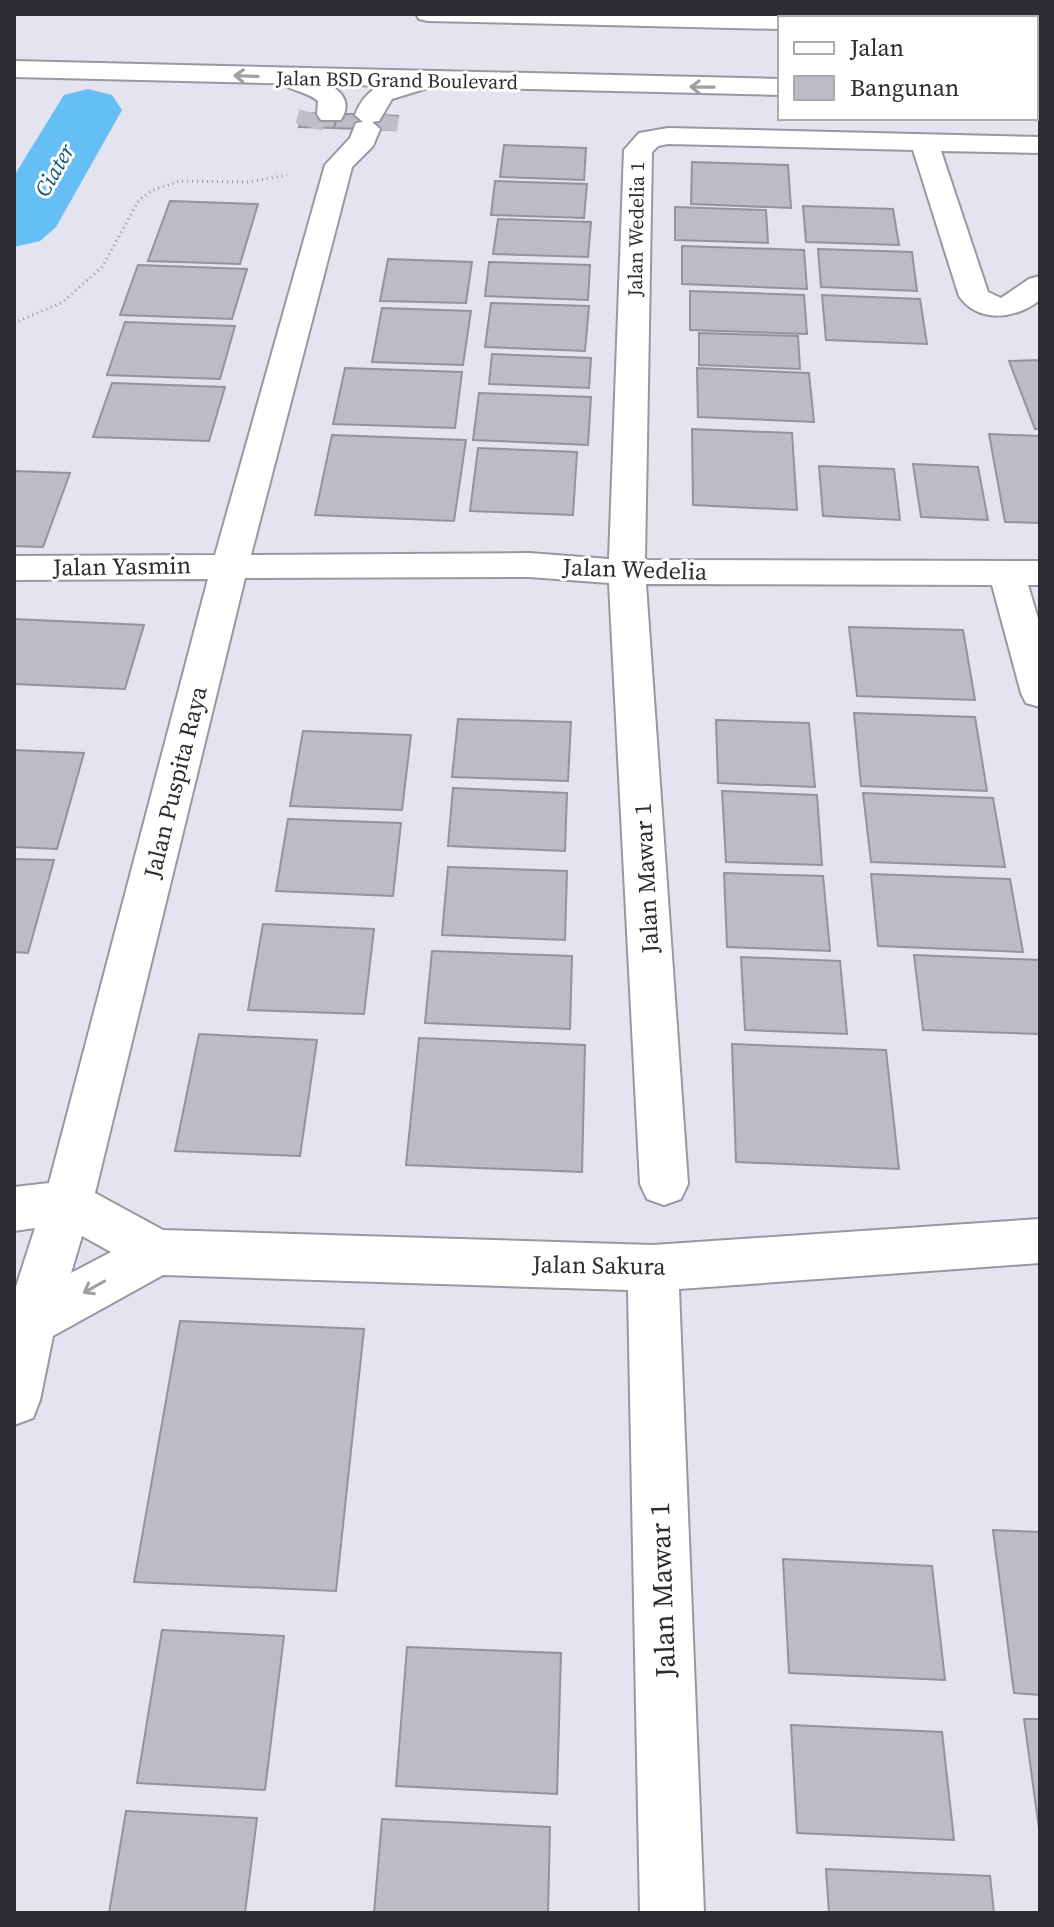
<svg xmlns="http://www.w3.org/2000/svg" width="1054" height="1927" font-family="'Source Serif 4',serif">
	<style>
		.lines { fill: none; stroke-linecap: round; stroke-linejoin: round }
		.river { fill: #65bef4; fill-rule: evenodd }
		.building { fill: #bbbcc6; stroke: #92939c; stroke-width: 2 }
		.minor-tunnel { stroke: #bfbfc9; stroke-width: 28; stroke-dasharray: 28 14; stroke-linecap: butt }
		.minor-casing { stroke: #9798a1; stroke-width: 4 }
		.primary-casing { stroke: #9798a1; stroke-width: 4 }
		.path { stroke: #96969e; stroke-width: 3; stroke-dasharray: 1 4; stroke-linecap: butt }
		.minor { fill: #fff; fill-rule: evenodd }
		.primary { fill: #fff; fill-rule: evenodd }
		.oneway { stroke: #a0a0a2 }
		.labels { text-anchor: middle; dominant-baseline: central; stroke-width: 6; stroke-linejoin: round; paint-order: stroke }
		.far-street-label { font-size: 20px; fill: #2d2d31; stroke: #fff }
		.far-water-label { font-size: 22px; font-style: italic; fill: #0c5376; stroke: #fff }
		.street-label { font-size: 24px; fill: #2d2d31; stroke: #fff }
		.near-street-label { font-size: 28px; fill: #2d2d31; stroke: #fff }
	</style>
	<rect width="100%" height="100%" fill="#e3e4ef"/>
	<g class="lines">
		<!-- river -->
		<path class="river" d="M88,89L112,95L122,110L56,227L40,241L14,247V176L64,95Z"/>
	</g>
	<!-- building -->
	<g class="building">
		<path d="M303,113L338,114L334,128L299,127Z"/>
		<path d="M338,114H363L360,129L334,128Z"/>
		<path d="M363,114L398,116L395,130L360,129Z"/>
		<path d="M504,145L586,148L584,180L500,177Z"/>
		<path d="M692,162L788,165L791,208L691,204Z"/>
		<path d="M495,181L587,184L584,218L491,215Z"/>
		<path d="M170,201L258,204L240,264L148,261Z"/>
		<path d="M803,206L893,209L899,245L806,242Z"/>
		<path d="M675,207L766,210L768,243L675,240Z"/>
		<path d="M498,219L591,222L588,257L493,254Z"/>
		<path d="M682,246L804,250L807,289L682,284Z"/>
		<path d="M818,249L912,252L917,291L821,287Z"/>
		<path d="M388,259L472,262L466,303L380,301Z"/>
		<path d="M489,262L590,265L588,300L485,296Z"/>
		<path d="M138,265L247,269L232,319L120,315Z"/>
		<path d="M690,291L804,295L807,334L690,330Z"/>
		<path d="M822,295L920,299L927,344L826,340Z"/>
		<path d="M491,303L589,306L585,351L485,347Z"/>
		<path d="M382,308L471,311L463,365L372,362Z"/>
		<path d="M125,322L235,326L220,379L107,375Z"/>
		<path d="M699,333L798,336L800,369L699,365Z"/>
		<path d="M492,354L591,358L589,388L489,384Z"/>
		<path d="M1040,360V429H1035L1009,361Z"/>
		<path d="M345,368L462,372L455,428L333,424Z"/>
		<path d="M697,368L809,373L814,422L698,417Z"/>
		<path d="M112,383L225,387L209,441L93,437Z"/>
		<path d="M479,393L591,397L588,445L473,440Z"/>
		<path d="M692,429L792,433L797,510L693,505Z"/>
		<path d="M989,434L1040,436V523L1005,522Z"/>
		<path d="M332,435L466,440L454,521L315,515Z"/>
		<path d="M478,448L577,452L573,515L470,511Z"/>
		<path d="M913,464L978,467L988,520L921,517Z"/>
		<path d="M819,466L894,469L900,520L823,516Z"/>
		<path d="M14,471L70,473L43,547L14,546Z"/>
		<path d="M14,619L144,625L125,689L14,684Z"/>
		<path d="M849,627L963,630L975,700L857,696Z"/>
		<path d="M854,713L975,717L987,791L861,786Z"/>
		<path d="M458,719L571,722L568,781L452,777Z"/>
		<path d="M716,720L809,723L815,787L718,783Z"/>
		<path d="M303,731L411,735L402,810L290,806Z"/>
		<path d="M14,750L84,753L57,849L14,847Z"/>
		<path d="M453,788L567,793L565,851L448,846Z"/>
		<path d="M722,791L817,795L822,865L726,862Z"/>
		<path d="M863,793L993,798L1005,867L871,862Z"/>
		<path d="M288,819L401,823L393,896L276,891Z"/>
		<path d="M14,859L54,860L28,953L14,952Z"/>
		<path d="M448,867L567,871L565,940L442,935Z"/>
		<path d="M724,873L823,876L830,951L727,947Z"/>
		<path d="M871,874L1010,879L1023,952L878,946Z"/>
		<path d="M263,924L374,929L364,1014L248,1010Z"/>
		<path d="M432,951L572,956L570,1029L425,1023Z"/>
		<path d="M914,955L1040,960V1034L923,1030Z"/>
		<path d="M741,957L840,961L847,1034L745,1030Z"/>
		<path d="M199,1034L317,1040L300,1156L175,1151Z"/>
		<path d="M419,1038L585,1045L582,1172L406,1165Z"/>
		<path d="M732,1044L886,1050L899,1169L736,1162Z"/>
		<path d="M180,1321L364,1329L336,1591L134,1582Z"/>
		<path d="M993,1530L1040,1532V1695L1014,1693Z"/>
		<path d="M783,1559L932,1566L945,1680L789,1673Z"/>
		<path d="M162,1630L284,1636L265,1790L137,1783Z"/>
		<path d="M407,1647L561,1653L557,1794L396,1786Z"/>
		<path d="M1024,1719H1040V1836Z"/>
		<path d="M791,1725L942,1732L954,1840L797,1833Z"/>
		<path d="M126,1811L257,1818L245,1913H109Z"/>
		<path d="M382,1819L550,1827L548,1913H374Z"/>
		<path d="M826,1869L990,1876L994,1913H829Z"/>
	</g>
	<g class="lines">
		<!-- minor-tunnel -->
		<g class="minor-tunnel">
			<path d="M309,127L313,113"/>
			<path d="M383,130L385,115"/>
		</g>
		<defs>
			<g id="minor">
				<path d="M288,70C308,75 362,88 341,120H321L317,114L318,101C305,90 284,90 275,78L279,72Z"/>
				<path d="M422,73L431,75L435,81L431,87L392,99L379,121L372,122L380,129L373,146L352,167L251,555L529,553L609,559L624,150L639,133L668,128L1040,137V153L941,151L988,292L1001,298L1029,279L1040,276V300C1016,319 978,324 959,296L913,150L668,144L658,146L652,152L645,560L1040,561V585H1028L1040,625V707L1026,703L1021,693L992,585L646,584L688,1184L681,1199L664,1205L647,1199L640,1184L609,583L529,577L245,578L95,1193L163,1230L653,1245L1040,1219V1263L679,1289L704,1913H640L628,1290L163,1275L53,1336L40,1400L33,1418L14,1425V1293L35,1228L14,1231V1187L49,1183L208,579L14,580V556L215,555L325,165L350,138L356,123L363,122L355,115C367,83 392,80 422,73ZM82,1236L111,1252L71,1273Z"/>
			</g>
			<g id="primary">
				<path d="M416,14H782L790,18H780V29L428,21L419,19Z"/>
				<path d="M953,14H1036L1034,18H950Z"/>
				<path d="M14,61L780,79V95L14,77Z"/>
				<rect x="1036" y="72" width="4" height="16"/>
			</g>
		</defs>
		<!-- minor casing -->
		<use href="#minor" class="minor-casing"/>
		<!-- primary casing -->
		<use href="#primary" class="primary-casing"/>
		<!-- path -->
		<path class="path" d="M14,323L63,302L102,267L139,200L153,190L180,181L248,182L287,175"/>
		<!-- minor -->
		<use href="#minor" class="minor"/>
		<!-- primary -->
		<use href="#primary" class="primary"/>
	</g>
	<!-- one-way arrows -->
	<defs><path id="oneway-shaft" d="M-6 0H5M1.5-3L5.5 0L1.5 3" fill="none" stroke-width="1.6" stroke-linecap="round" stroke-linejoin="round" transform="scale(2)"/></defs>
	<g class="oneway">
		<use href="#oneway-shaft" transform="translate(246 76) rotate(-178)"/>
		<use href="#oneway-shaft" transform="translate(702 87) rotate(-179)"/>
		<use href="#oneway-shaft" transform="translate(94 1287) rotate(151)"/>
	</g>
	<g class="labels">
		<!-- far-street labels -->
		<g class="far-street-label">
			<text transform="translate(397 80) rotate(1)">Jalan BSD Grand Boulevard</text>
			<text transform="translate(636 229) rotate(-89)">Jalan Wedelia 1</text>
		</g>
		<!-- far-water labels -->
		<g class="far-water-label">
			<text transform="translate(54 170) rotate(-60)">Ciater</text>
		</g>
		<!-- street labels -->
		<g class="street-label">
			<text transform="translate(122 566) rotate(-1)">Jalan Yasmin</text>
			<text transform="translate(635 569) rotate(2)">Jalan Wedelia</text>
			<text transform="translate(175 782) rotate(-76)">Jalan Puspita Raya</text>
			<text transform="translate(646 878) rotate(-93)">Jalan Mawar 1</text>
			<text transform="translate(599 1265) rotate(1)">Jalan Sakura</text>
		</g>
		<!-- near-street labels -->
		<g class="near-street-label">
			<text transform="translate(662 1590) rotate(-92)">Jalan Mawar 1</text>
		</g>
	</g>
	<!-- border -->
	<rect width="1054" height="1927" fill="none" stroke="#2d2d31" stroke-width="32"/>
	<!-- legend -->
	<rect x="778" y="16" width="260" height="104" fill="#ffffff" stroke="#ababad" stroke-width="2"/>
	<rect x="794" y="42" width="40" height="12" fill="#ffffff" stroke="#ababad" stroke-width="2"/>
	<text x="850" y="56" font-size="24" fill="#2d2d31">Jalan</text>
	<rect x="794" y="76" width="40" height="24" fill="#bbbcc6" stroke="#ababad" stroke-width="2"/>
	<text x="850" y="96" font-size="24" fill="#2d2d31">Bangunan</text>
</svg>
